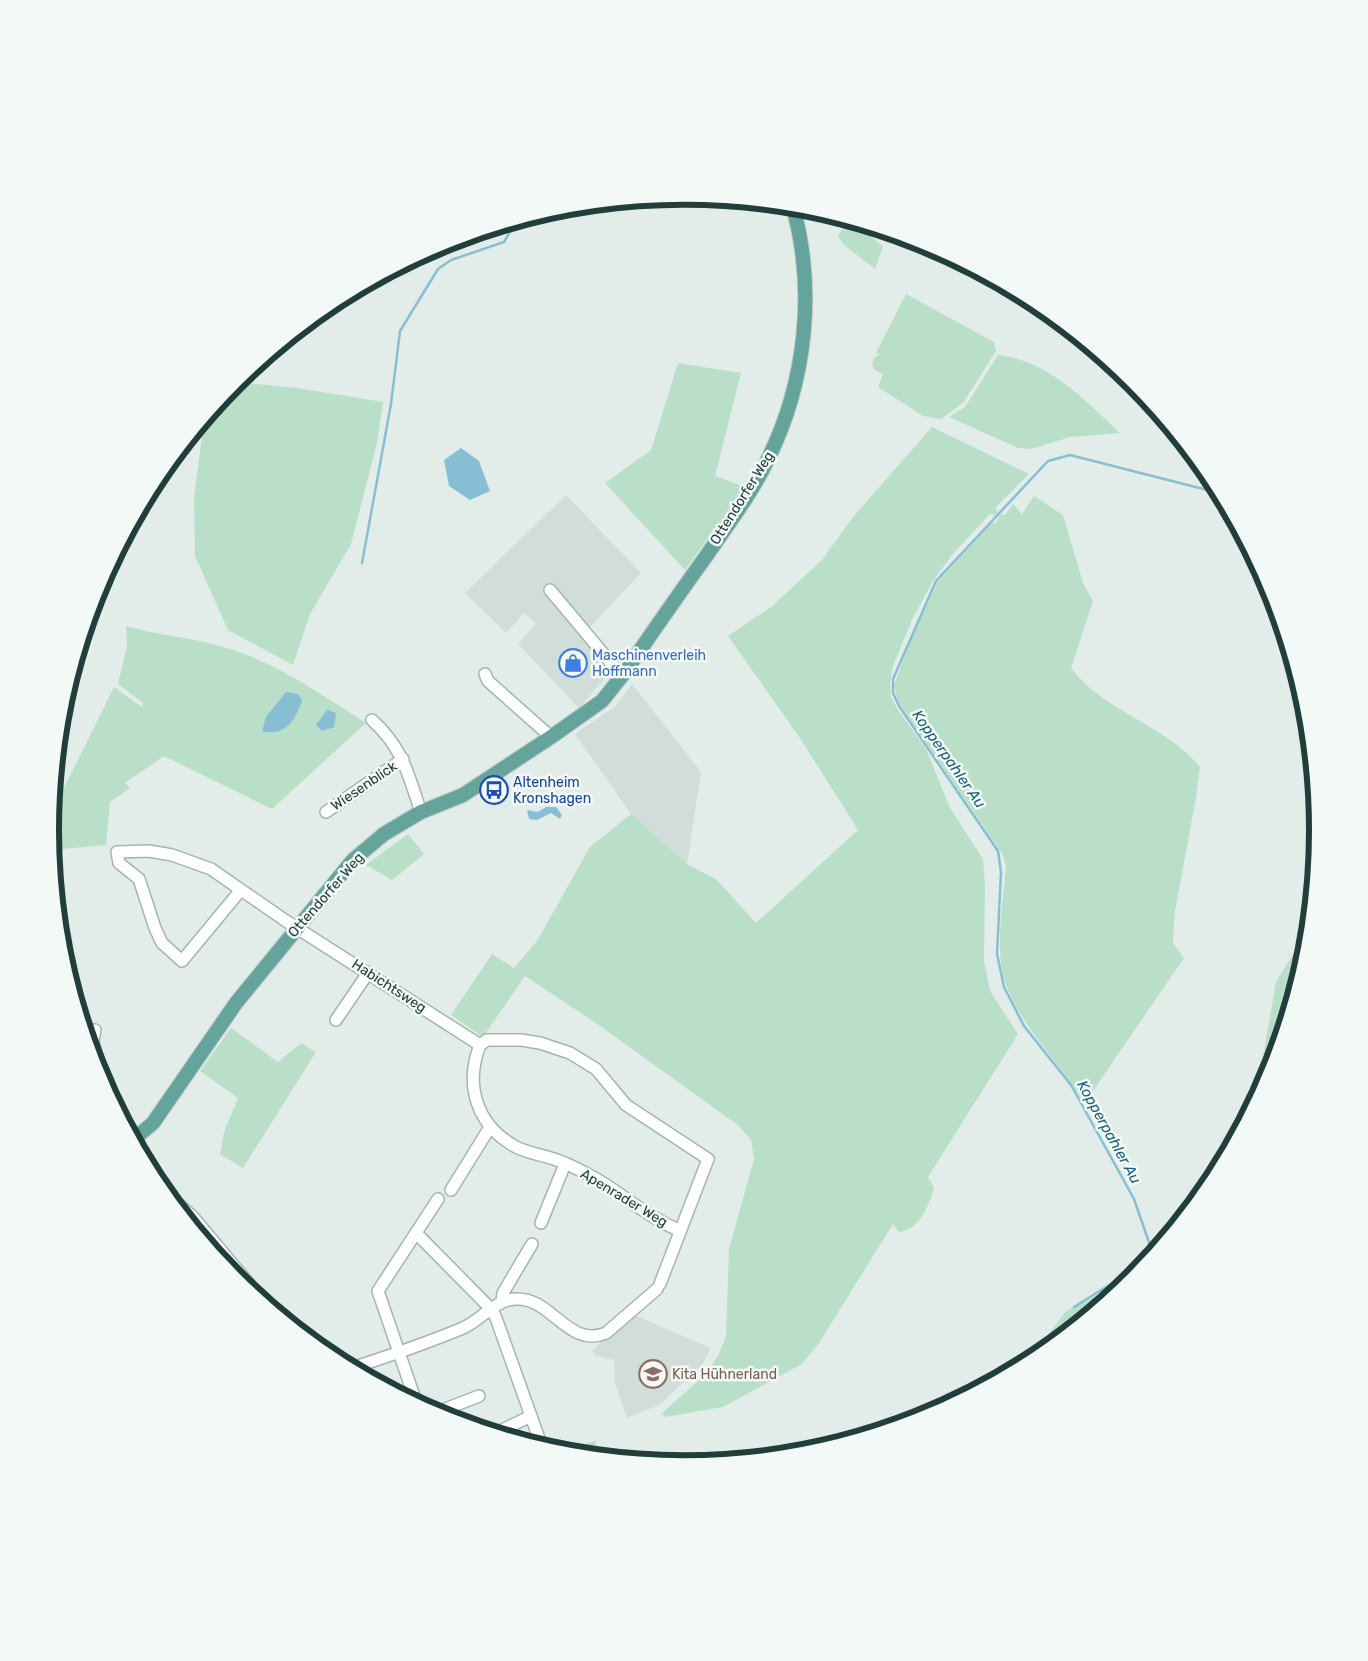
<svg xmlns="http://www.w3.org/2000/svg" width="1368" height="1661" font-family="Rubik,sans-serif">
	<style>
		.built { fill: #d0ddd8 }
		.green { fill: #badfc8 }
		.water { fill: #88bed4 }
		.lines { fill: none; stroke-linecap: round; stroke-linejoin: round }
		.stream { stroke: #88bed4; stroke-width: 2.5 }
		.minor-casing { stroke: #a4b5b1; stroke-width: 14 }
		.major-casing { stroke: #c1c9c8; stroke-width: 16 }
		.minor { stroke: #fff; stroke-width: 11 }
		.major { stroke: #65a49c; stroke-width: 14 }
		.labels { text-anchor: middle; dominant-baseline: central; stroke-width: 5; stroke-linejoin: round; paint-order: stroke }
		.street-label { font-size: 14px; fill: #213e3a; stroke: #f2f9f6 }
		.shop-label { font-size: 14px; fill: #366cbe; stroke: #f2f9f6; text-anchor: start }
		.transit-label { font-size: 14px; fill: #164399; stroke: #f2f9f6; text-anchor: start }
		.education-label { font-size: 14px; fill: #785e54; stroke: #f2f9f6; text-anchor: start }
		.water-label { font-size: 15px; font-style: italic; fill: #195f7d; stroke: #f2f9f6 }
		.rim { fill: none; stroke: #213e3a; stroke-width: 6 }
	</style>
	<rect width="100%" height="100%" fill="#e2ede9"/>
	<!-- built -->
	<g class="built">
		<path d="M566,495L641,573L588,629L618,663L579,708L518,644L536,623L524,613L506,633L465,593Z"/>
		<path d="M632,684L701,772L687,864L631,814L575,734L616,706Z"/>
		<path d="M632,1314L711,1348L702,1365L659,1405L627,1418L615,1383L614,1360L597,1356L592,1351Z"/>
	</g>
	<!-- green -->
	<g class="green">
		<path d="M848,221L857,224L883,247L875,269L843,244L838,236Z"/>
		<path d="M906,294L994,342L996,351L963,403L941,419L923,416L878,387L883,374L875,370L872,365L873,359L880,354L876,353Z"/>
		<path d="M998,355C1048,360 1085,400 1120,433L1070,437L1031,449L1018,448L949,417L965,407Z"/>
		<path d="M678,363L741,373L715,476L745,487L685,570L605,483L651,450Z"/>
		<path d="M236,382L297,388L383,402L377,443L351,544L310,614L293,665L228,630L195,556L194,498L204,421Z"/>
		<path d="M932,427L1029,474L995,508L998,512L994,516L992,513L988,516L952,555L933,581L912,620L893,666L890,684L891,697L898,710L926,749L950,808L983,859L985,884L984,961L990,991L1018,1034L928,1177L934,1188C929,1206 919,1230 899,1232L893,1224L819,1343L802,1364L723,1407L665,1417L662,1413L706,1374L719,1354L726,1336L729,1249L754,1159L751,1140L739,1126L596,1023L525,976L483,1037L451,1015L492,954L514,968L537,941L590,847L631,814L687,864L717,880L756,923L858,830L802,741L728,636L771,607L822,560L853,517Z"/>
		<path d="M1034,496L1063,515L1083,583L1093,601L1071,668C1104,712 1166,725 1200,767L1196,798L1175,911L1173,943L1184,958L1084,1104C1061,1063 1023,1030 1006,985C994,953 1003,902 1006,867L1003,855L898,702L894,685L910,642L938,581L992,523L995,524L1001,514L1005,515L1013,504L1022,514Z"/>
		<path d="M126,626C156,635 189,637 220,646C273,660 320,694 366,723L272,809L164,756L125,783L130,788L110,802L106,845L52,850L51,820L64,788L114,687L142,707L143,703L118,684L127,645Z"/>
		<path d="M408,834L424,854L392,880L366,865Z"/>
		<path d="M1308,930L1306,954L1270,1073L1255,1101L1253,1081L1263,1056L1276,982Z"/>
		<path d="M231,1028L278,1062L301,1043L316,1052L243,1168L220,1154L224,1132L238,1098L200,1071Z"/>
		<path d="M1114,1287L1117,1292L1036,1358L1027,1363L1066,1311Z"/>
		<path d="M595,1441L600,1456L561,1452H562Z"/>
	</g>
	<!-- water -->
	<g class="water">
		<path d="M461,448L479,461L490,491L470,500L449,486L444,460Z"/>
		<path d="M286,692L298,694L302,700C296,720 285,737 262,731L266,717Z"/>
		<path d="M327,710L336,713L334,727L322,731L316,725Z"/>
		<path d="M546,807H556L562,815L560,819L551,813L537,820L529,819L527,810L538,812Z"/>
	</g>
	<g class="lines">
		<!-- stream -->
		<g class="stream">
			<path d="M362,563L391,404L400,331L438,269L451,260L504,242L511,230L512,223"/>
			<path d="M1153,1254L1134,1199L1071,1085L1024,1026L1004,987L997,954L1001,872L998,851L899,706L893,693V679L936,581L1048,461L1070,455L1219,493"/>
			<path d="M1074,1307L1146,1262"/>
		</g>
		<defs>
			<g id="minor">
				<path d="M550,590L622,676"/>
				<path d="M485,674L488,681L551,737"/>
				<path d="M372,720C403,748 408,774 421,812"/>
				<path d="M326,812L403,759"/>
				<path d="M240,891L182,961L162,943L155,928L139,879L119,863L117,852L149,851L172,855L211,869L286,921L480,1045"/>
				<path d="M336,1020L368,973"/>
				<path d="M480,1045L487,1040H521L540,1043L570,1053L596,1069L626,1105L708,1159L660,1284"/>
				<path d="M480,1045C464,1086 477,1127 518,1148C529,1153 541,1155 554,1159C566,1163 578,1169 589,1175C620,1191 646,1217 679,1230"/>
				<path d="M95,1051L93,1040L95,1030"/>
				<path d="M163,1190L193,1217L266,1304"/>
				<path d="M451,1190L490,1127"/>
				<path d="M541,1223L565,1164"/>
				<path d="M416,1233L492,1310L496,1318L542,1447"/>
				<path d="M502,1301L503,1293L532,1244"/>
				<path d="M352,1368C389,1356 427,1343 463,1328C481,1320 495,1300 515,1299C551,1296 568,1349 606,1333L657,1289"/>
				<path d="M416,1402L378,1291L438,1199"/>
				<path d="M435,1413L479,1396"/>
				<path d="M496,1433L531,1416"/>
			</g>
			<path id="major" d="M134,1139L153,1123L236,1003L353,860L384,834L421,812L463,795L551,737L602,701L622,676C650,636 678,595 707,555C728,524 752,493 768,459C806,382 816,290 793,207"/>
		</defs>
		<!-- minor casing -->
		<use href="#minor" class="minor-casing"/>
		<!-- major casing -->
		<use href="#major" class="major-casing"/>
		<!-- minor -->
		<use href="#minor" class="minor"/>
		<!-- major -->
		<use href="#major" class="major"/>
	</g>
	<!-- icons -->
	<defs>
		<symbol id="shop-ring" viewBox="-11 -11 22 22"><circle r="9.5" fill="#f2f9f6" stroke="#3f7fe0" stroke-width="1.5"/><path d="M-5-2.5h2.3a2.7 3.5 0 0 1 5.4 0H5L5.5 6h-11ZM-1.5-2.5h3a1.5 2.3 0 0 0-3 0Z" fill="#3f7fe0"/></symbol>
		<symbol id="bus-ring" viewBox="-11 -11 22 22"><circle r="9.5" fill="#f2f9f6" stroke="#1a4fb4" stroke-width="1.5"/><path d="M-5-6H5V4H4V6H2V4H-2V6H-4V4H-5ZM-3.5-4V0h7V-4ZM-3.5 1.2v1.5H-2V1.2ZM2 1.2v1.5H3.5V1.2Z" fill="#1a4fb4"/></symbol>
		<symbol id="school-ring" viewBox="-11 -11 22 22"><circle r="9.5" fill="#f2f9f6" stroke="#8d6e63" stroke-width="1.5"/><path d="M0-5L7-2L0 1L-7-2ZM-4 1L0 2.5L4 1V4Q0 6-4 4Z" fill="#8d6e63"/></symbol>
	</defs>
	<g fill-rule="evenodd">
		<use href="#shop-ring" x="557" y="647" width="32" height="32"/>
		<use href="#bus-ring" x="478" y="774" width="32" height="32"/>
		<use href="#school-ring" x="637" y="1358" width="32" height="32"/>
	</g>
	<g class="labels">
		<!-- street labels -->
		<g class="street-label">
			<text transform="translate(742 498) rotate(-58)">Ottendorfer Weg</text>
			<text transform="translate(364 786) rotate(-34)">Wiesenblick</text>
			<text transform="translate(326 895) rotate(-49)">Ottendorfer Weg</text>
			<text transform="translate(389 986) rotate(33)">Habichtsweg</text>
			<text transform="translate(624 1198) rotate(31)">Apenrader Weg</text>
		</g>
		<!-- shop labels -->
		<g class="shop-label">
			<text x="592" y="655">Maschinenverleih<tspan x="592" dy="16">Hoffmann</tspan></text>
		</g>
		<!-- transit labels -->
		<g class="transit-label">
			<text x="513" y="782">Altenheim<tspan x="513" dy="16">Kronshagen</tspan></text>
		</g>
		<!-- education labels -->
		<g class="education-label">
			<text x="672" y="1374">Kita Hühnerland</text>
		</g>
		<!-- water labels -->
		<g class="water-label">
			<text transform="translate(949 759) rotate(55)">Kopperpahler Au</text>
			<text transform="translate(1109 1132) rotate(61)">Kopperpahler Au</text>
		</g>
	</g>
	<!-- crop -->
	<path d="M0 0H1368V1661H0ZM59 830a625 625 0 1 1 1250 0a625 625 0 1 1-1250 0Z" fill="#f2f9f6" fill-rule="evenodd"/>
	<path class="rim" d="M59 830a625 625 0 1 1 1250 0a625 625 0 1 1-1250 0Z"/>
</svg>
